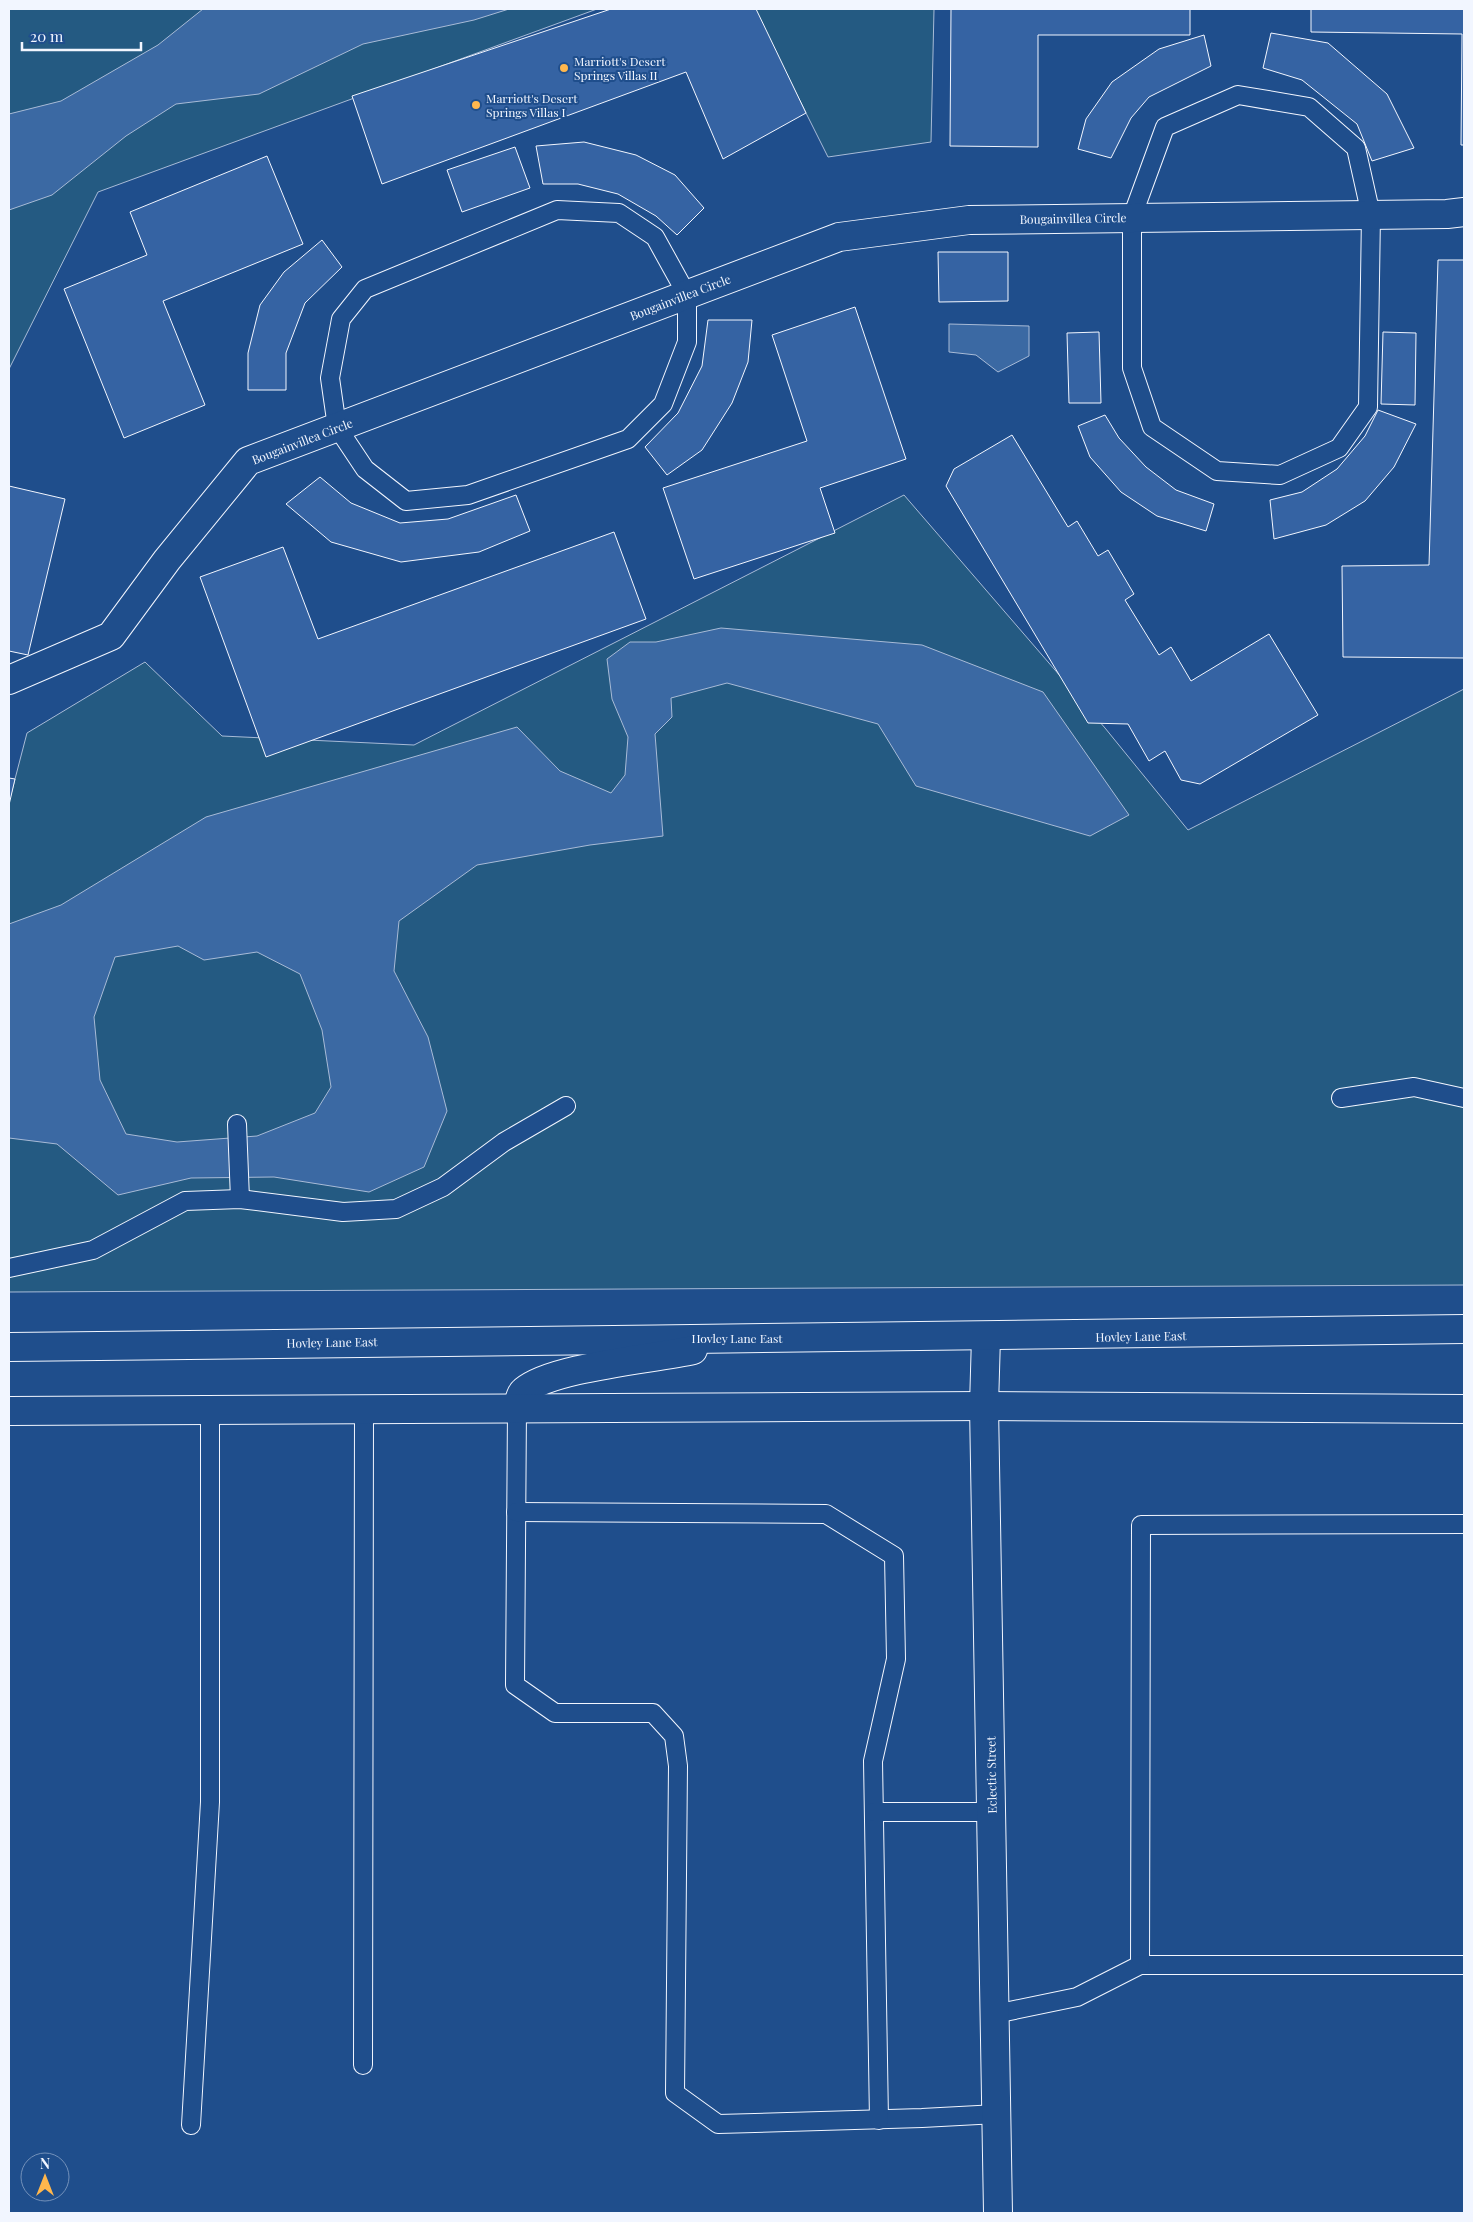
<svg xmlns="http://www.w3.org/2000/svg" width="1473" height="2222" font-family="'Playfair Display',serif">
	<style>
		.green { fill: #245a82; stroke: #a8bbd7 }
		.water { fill: #3b69a3; stroke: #a8bbd7; fill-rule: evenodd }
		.building { fill: #3563a3; stroke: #f2f6ff }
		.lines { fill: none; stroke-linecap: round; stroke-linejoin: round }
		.service-casing { stroke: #f2f6ff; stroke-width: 20 }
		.minor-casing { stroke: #f2f6ff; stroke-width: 30 }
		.tertiary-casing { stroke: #f2f6ff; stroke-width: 30 }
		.service { stroke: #1f4e8c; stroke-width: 18 }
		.minor { stroke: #1f4e8c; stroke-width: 28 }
		.tertiary { stroke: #1f4e8c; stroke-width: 28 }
		.poi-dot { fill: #ffb74d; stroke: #1f4e8c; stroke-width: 2 }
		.labels { text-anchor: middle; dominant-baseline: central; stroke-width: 4; stroke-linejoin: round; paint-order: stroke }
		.poi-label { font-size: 12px; fill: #f2f6ff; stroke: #1f4e8c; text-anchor: start }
		.street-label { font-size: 12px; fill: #f2f6ff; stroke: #1f4e8c }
	</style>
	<rect width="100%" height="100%" fill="#1f4e8c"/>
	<!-- green -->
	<g class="green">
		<path d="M9,9H597L98,192L9,369Z"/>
		<path d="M754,9H934L931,142L828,157Z"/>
		<path d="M904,495L1105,728L1188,830L1464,689V1285L9,1292V802L27,733L145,662L222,736L414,745Z"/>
	</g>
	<!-- water -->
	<g class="water">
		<path d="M203,9H509L474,20L363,44L259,94L176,104L126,136L52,195L9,210V114L61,101L158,45Z"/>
		<path d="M949,324L1029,326V356L998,372L976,355L949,352Z"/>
		<path d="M721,628L922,645L1043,692L1129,815L1090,836L916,786L878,724L727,683L671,698L672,717L655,734L663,836L590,845L477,865L399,921L394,971L428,1037L447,1111L424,1167L369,1192L274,1177L191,1178L118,1195L57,1144L9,1138V924L61,905L206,817L517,727L560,771L611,793L625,775L628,737L612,699L607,659L630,642H656ZM178,946L204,960L257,952L300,974L322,1030L331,1087L315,1113L257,1136L177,1142L126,1134L100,1080L94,1017L115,957Z"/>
	</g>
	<!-- building -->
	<g class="building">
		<path d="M611,9H756L806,113L723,159L686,72L382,184L352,96Z"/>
		<path d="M951,9H1190V35H1038V147L950,146Z"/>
		<path d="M1311,9H1464V145H1461L1462,34L1311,32Z"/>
		<path d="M1271,33L1328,43L1387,94L1414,148L1372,161L1357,124L1302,80L1263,68Z"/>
		<path d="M1204,35L1211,66L1149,97L1131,118L1111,158L1078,149L1086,119L1112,82L1159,49Z"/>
		<path d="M584,142L636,155L675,175L704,208L677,235L656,216L618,194L578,184H543L536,146Z"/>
		<path d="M515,147L530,188L462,212L447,170Z"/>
		<path d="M267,156L303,244L163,301L205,405L124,438L64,289L147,255L130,212Z"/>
		<path d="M322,240L342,267L305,303L286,353V390H248V353L260,305L284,272Z"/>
		<path d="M938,252H1008V301L939,302Z"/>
		<path d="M1438,260H1464V658L1343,657L1342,566L1429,565Z"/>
		<path d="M855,307L906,459L820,488L835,533L694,579L663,488L807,441L772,335Z"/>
		<path d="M708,320H752L748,362L732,403L702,450L667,475L645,447L678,413L702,366Z"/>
		<path d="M1099,332L1101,403H1069L1067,333Z"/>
		<path d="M1383,332L1416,333L1415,405L1381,404Z"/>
		<path d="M1378,410L1416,424L1394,467L1365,501L1326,525L1274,539L1270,500L1302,492L1337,469L1365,436Z"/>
		<path d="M1105,415L1119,438L1146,467L1176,490L1214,504L1206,531L1157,516L1121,492L1090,457L1078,426Z"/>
		<path d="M1012,435L1068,527L1077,521L1098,556L1108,550L1134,594L1125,600L1159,655L1171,647L1191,681L1269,634L1318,715L1200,784L1181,780L1165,751L1149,761L1128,724L1088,723L946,486L954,469Z"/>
		<path d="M320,477L351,503L400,523L448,519L516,495L530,531L479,552L401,562L331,542L286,504Z"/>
		<path d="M9,486L65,499L28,655L9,651Z"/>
		<path d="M614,532L646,619L266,757L200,577L283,547L318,639Z"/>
		<path d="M9,778L15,779L9,805Z"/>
	</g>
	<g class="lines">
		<defs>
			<g id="service">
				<path d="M1238,95L1309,107L1356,148L1371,215L1368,407L1339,448L1280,475L1217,471L1152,427L1132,368V217L1165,127Z"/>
				<path d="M557,210L619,213L655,237L687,295V342L663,404L628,439L468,495L406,501L365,469L337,427L330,378L341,319L365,289Z"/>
				<path d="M1341,1098L1414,1087L1464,1098"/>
				<path d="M237,1124L240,1199"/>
				<path d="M9,1268L93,1250L185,1201L240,1199L343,1212L396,1209L443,1187L504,1142L566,1106"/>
				<path d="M517,1408L515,1685L555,1713H653L674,1736L678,1766L675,2093L718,2124L922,2118L997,2114"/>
				<path d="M516,1512L826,1514L894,1556L896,1659L873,1761L879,2120"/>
				<path d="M1464,1524L1141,1525L1140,1965H1464"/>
				<path d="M874,1812H992"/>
				<path d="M995,2014L1077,1997L1140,1965"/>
				<path d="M363,2065L364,1409"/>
				<path d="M191,2125L210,1802V1410"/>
			</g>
			<g id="minor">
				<path d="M9,680L111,636L167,560L248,461L839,237L969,220L1447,214L1464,212"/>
				<path d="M986,1337L984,1406L998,2213"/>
			</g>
			<g id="tertiary">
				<path d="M9,1347C494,1339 979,1339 1464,1329"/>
				<path d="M517,1408C519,1403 520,1394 524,1391C552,1367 653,1359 693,1350"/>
				<path d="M9,1411L984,1406L1464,1409"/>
			</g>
		</defs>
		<!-- service casing -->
		<use href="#service" class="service-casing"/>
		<!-- minor casing -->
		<use href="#minor" class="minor-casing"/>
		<!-- tertiary casing -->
		<use href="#tertiary" class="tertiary-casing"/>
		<!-- service -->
		<use href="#service" class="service"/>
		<!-- minor -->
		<use href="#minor" class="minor"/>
		<!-- tertiary -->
		<use href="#tertiary" class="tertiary"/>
	</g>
	<!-- markers -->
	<g class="poi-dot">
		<circle cx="564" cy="68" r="5"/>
		<circle cx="476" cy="105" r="5"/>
	</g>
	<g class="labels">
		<!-- poi labels -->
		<g class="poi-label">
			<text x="574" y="61">Marriott's Desert<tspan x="574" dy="14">Springs Villas II</tspan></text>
			<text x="486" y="98">Marriott's Desert<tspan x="486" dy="14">Springs Villas I</tspan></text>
		</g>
		<!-- street labels -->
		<g class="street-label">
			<text transform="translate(1073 218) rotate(-1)">Bougainvillea Circle</text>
			<text transform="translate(680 297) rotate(-21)">Bougainvillea Circle</text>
			<text transform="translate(302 441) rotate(-21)">Bougainvillea Circle</text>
			<text transform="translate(1141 1336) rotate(-1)">Hovley Lane East</text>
			<text x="737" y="1338">Hovley Lane East</text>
			<text transform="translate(332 1342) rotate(-1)">Hovley Lane East</text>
			<text transform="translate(991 1775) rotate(-91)">Eclectic Street</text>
		</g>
	</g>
	<!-- border -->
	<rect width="1473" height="2222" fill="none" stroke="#f2f6ff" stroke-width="20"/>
	<!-- north arrow -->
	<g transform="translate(45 2177)"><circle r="24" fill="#1f4e8c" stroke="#7391ba"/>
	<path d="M0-4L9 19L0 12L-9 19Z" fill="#ffb74d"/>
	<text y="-8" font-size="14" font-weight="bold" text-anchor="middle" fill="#f2f6ff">N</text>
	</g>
	<!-- scale -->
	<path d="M22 42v8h119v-8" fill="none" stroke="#f2f6ff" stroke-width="2.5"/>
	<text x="30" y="42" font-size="15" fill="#f2f6ff" stroke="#1f4e8c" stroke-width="4" paint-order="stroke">20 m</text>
</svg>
